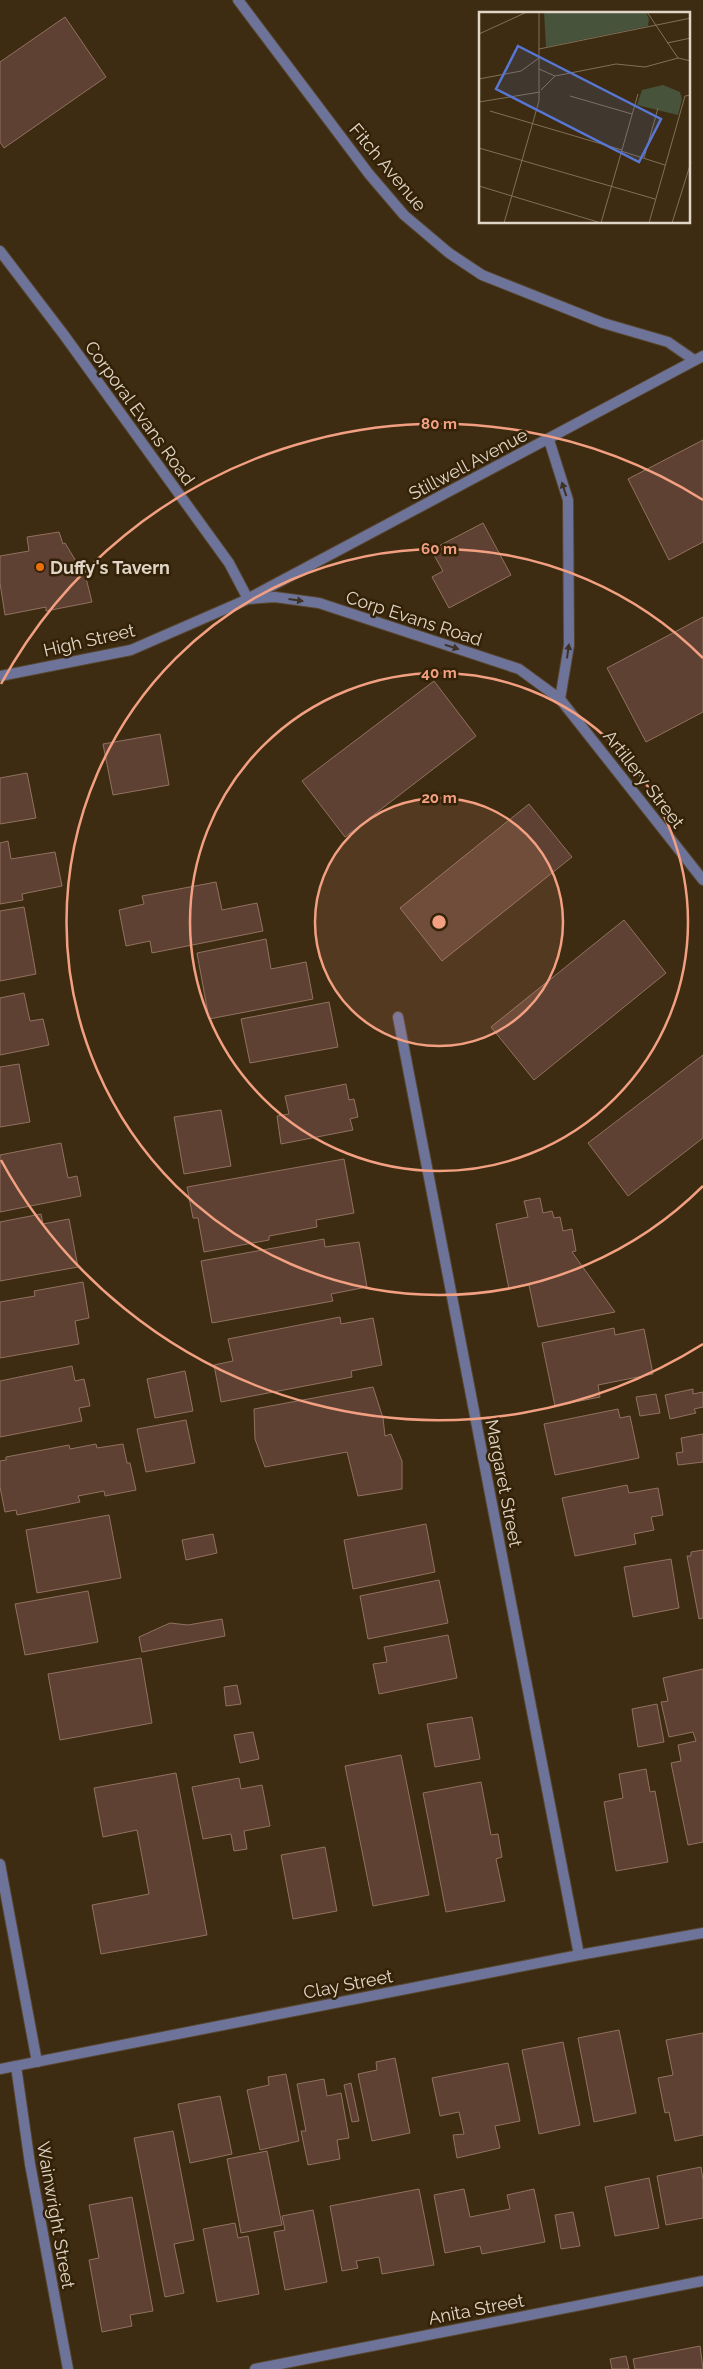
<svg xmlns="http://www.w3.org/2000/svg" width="703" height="2369" font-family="Raleway,sans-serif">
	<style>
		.building { fill: #5e4132; stroke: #917161 }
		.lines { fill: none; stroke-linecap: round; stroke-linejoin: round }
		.lane-casing { stroke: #57472f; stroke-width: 12 }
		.street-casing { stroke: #57472f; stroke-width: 12 }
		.lane { stroke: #6e7399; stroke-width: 10 }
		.street { stroke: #6e7399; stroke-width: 10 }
		.oneway { fill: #3f3224 }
		.ring { fill: none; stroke: #f3a082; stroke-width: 2.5 }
		.food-dot { fill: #e8710a; stroke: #332207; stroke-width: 2 }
		.labels { text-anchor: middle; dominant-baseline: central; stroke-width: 5; stroke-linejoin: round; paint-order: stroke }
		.street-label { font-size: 18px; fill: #e0d5c6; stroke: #332207 }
		.poi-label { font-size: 18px; font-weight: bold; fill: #e0d5c6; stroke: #332207; text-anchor: start }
		.inset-road { fill: none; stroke: #7e705a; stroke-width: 1 }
		.view { fill: #5876d3; fill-opacity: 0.15; stroke: #5876d3; stroke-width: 2.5 }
		.inset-edge { fill: none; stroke: #e0d5c6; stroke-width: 2.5 }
		.centre { fill: #f3a082; stroke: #332207; stroke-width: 2.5 }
		.ring-label { font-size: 15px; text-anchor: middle; font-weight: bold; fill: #f3a082; stroke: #332207; stroke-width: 5; stroke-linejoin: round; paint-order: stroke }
	</style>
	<rect width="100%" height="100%" fill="#3d2c12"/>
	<!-- building -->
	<g class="building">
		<path d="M65,17L106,77L4,148L0,142V62Z"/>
		<path d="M703,440V542L669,560L628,479Z"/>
		<path d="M483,523L511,575L449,608L432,577L443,571L431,550Z"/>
		<path d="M59,532L63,544L65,543L86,578L92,602L46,611V607L5,615L0,583V556L29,551L27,537Z"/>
		<path d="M703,617V712L646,742L607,668Z"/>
		<path d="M434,681L476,736L345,837L302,781Z"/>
		<path d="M160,734L169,785L113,795L103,744Z"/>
		<path d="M27,773L36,818L0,824V778Z"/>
		<path d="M529,804L572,857L442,961L400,908Z"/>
		<path d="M8,841L11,859L55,852L62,886L22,894L23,900L0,904V843Z"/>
		<path d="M216,882L222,910L257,903L263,931L152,953L150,941L126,946L119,910L144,904L142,896Z"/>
		<path d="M24,907L36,974L0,981V911Z"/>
		<path d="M624,920L666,973L534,1080L491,1027Z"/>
		<path d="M266,939L271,969L306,962L313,999L209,1019L197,953Z"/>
		<path d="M24,993L30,1021L43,1019L49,1045L0,1055V998Z"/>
		<path d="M329,1002L338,1047L250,1063L241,1019Z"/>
		<path d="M703,1055V1138L628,1196L588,1143Z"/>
		<path d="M19,1064L30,1122L0,1127V1067Z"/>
		<path d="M346,1084L349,1100L354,1099L358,1117L350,1119L353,1130L281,1144L277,1116L289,1114L285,1096Z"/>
		<path d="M221,1110L231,1166L184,1174L174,1117Z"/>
		<path d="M61,1143L68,1178L77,1176L81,1196L0,1212V1155Z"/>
		<path d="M344,1159L354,1213L316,1220L317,1227L269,1236V1240L204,1252L198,1218H193L187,1187Z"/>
		<path d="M540,1198L543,1213L552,1211L554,1218L560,1217L563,1231L572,1229L576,1251L572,1252L615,1312L538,1327L529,1285L509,1289L496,1224L528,1217L524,1201Z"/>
		<path d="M41,1214L43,1224L69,1219L78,1267L0,1281V1222Z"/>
		<path d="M324,1239L325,1247L359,1242L367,1287L331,1294L333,1301L212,1323L201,1261Z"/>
		<path d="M83,1282L89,1318L75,1321L79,1344L0,1358V1302L35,1296L34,1291Z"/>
		<path d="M340,1317L341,1324L373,1318L382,1365L351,1371L352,1377L221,1402L214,1365L233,1361L228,1339Z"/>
		<path d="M614,1328L615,1335L644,1329L653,1374L598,1385L600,1397L555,1406L542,1343Z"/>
		<path d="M72,1366L75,1381L84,1379L90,1406L79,1408L82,1421L0,1437V1381Z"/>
		<path d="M185,1371L193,1411L155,1418L147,1379Z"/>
		<path d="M373,1387L383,1418L385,1436L391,1434L402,1461V1489L358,1496L347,1452L265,1467L255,1439L254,1409Z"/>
		<path d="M693,1389V1394L703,1392V1407L694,1409L696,1413L670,1419L665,1395Z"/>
		<path d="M656,1394L660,1413L640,1416L636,1397Z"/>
		<path d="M618,1409L620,1418L630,1416L639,1458L555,1475L544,1424Z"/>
		<path d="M186,1420L195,1463L146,1472L137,1429Z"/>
		<path d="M703,1434V1462L678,1465L676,1453L683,1452L681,1438Z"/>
		<path d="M96,1444L97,1448L123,1444L127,1463H130L136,1490L105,1496L104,1491L78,1496L80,1502L17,1515L16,1510L5,1512L0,1487V1461L6,1460V1457L69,1445L70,1449Z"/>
		<path d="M627,1485L629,1493L658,1488L663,1515L651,1517L654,1530L634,1534L636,1544L575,1556L562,1498Z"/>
		<path d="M109,1515L121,1578L37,1593L26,1530Z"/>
		<path d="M426,1524L435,1572L353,1589L344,1540Z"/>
		<path d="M213,1534L217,1553L186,1560L182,1540Z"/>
		<path d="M703,1550V1618L699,1619L687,1556H691V1552Z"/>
		<path d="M671,1559L679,1608L633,1617L624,1567Z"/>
		<path d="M439,1580L448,1623L368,1639L360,1596Z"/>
		<path d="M88,1591L98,1642L25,1655L15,1604Z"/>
		<path d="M222,1619L225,1636L142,1652L139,1637L170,1623L188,1625Z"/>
		<path d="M448,1635L457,1678L379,1694L373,1664L387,1662L384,1647Z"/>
		<path d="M141,1658L152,1723L60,1740L48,1674Z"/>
		<path d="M703,1669V1842L688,1845L671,1763L681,1761L678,1745L696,1741L693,1732L669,1737L661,1702L668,1701L663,1678Z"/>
		<path d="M237,1685L241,1704L226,1706L224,1687Z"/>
		<path d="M657,1704L664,1742L638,1747L632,1709Z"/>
		<path d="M472,1717L480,1759L435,1767L427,1724Z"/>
		<path d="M253,1732L259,1759L240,1763L234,1735Z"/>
		<path d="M401,1755L429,1895L373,1906L345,1766Z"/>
		<path d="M646,1769L650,1792L655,1791L668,1862L616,1871L604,1802L623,1798L619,1774Z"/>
		<path d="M176,1773L207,1935L101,1954L92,1905L149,1894L137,1830L103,1837L94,1788Z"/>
		<path d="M239,1778L241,1789L262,1785L270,1826L244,1831L247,1849L234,1851L231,1834L203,1839L192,1787Z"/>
		<path d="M481,1782L491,1835L498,1834L502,1857L496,1859L505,1901L446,1912L423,1793Z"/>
		<path d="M325,1847L337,1911L293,1919L281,1855Z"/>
		<path d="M619,2030L636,2113L594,2122L578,2038Z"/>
		<path d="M703,2033V2135L675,2141L669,2112L665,2113L658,2078L673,2075L666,2040Z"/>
		<path d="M563,2042L580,2125L539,2134L522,2050Z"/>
		<path d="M395,2058L410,2133L372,2141L358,2074L377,2070L376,2062Z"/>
		<path d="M508,2063L520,2121L495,2126L500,2148L457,2158L453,2135L464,2134L459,2112L440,2116L432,2078Z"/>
		<path d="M286,2074L299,2141L260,2150L247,2090L269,2085L268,2077Z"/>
		<path d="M324,2079L327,2096L341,2093L349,2138L337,2140L340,2159L308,2165L301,2131H306L297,2084Z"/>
		<path d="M351,2083L359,2121L352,2122L344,2085Z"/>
		<path d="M220,2096L232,2154L190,2163L178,2104Z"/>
		<path d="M173,2131L194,2240L174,2244L184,2293L165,2297L134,2138Z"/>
		<path d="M267,2151L282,2225L241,2233L227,2159Z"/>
		<path d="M701,2167L703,2180V2218L666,2225L657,2176Z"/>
		<path d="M649,2178L659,2228L615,2236L605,2187Z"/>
		<path d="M419,2189L434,2265L382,2274L379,2257L356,2261L358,2268L342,2271L330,2206Z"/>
		<path d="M464,2189L470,2217L510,2209L507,2195L534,2189L545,2242L482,2254L480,2246L445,2253L434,2195Z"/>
		<path d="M132,2197L153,2311L130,2315L132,2326L102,2332L89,2260L99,2258L89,2205Z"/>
		<path d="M313,2210L327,2282L285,2290L274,2232L285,2230L282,2216Z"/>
		<path d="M573,2212L580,2246L561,2249L555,2215Z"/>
		<path d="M235,2223L238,2238L248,2236L259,2294L217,2302L203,2229Z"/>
		<path d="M700,2346L703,2369H635L633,2359Z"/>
		<path d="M626,2356L629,2369H612L610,2359Z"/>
	</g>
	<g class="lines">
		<defs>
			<g id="lane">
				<path d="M238,0L369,174L404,215L449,253L482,275L603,323L668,342L694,360"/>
				<path d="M0,251L64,335L229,563L248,599"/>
				<path d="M549,440L568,500L569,645L560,699"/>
				<path d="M251,597L703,356"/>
				<path d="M248,599L275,597L319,603L519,669L560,699L703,880"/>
			</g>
			<g id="street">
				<path d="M0,676L131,650L248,599"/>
				<path d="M398,1017L579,1955"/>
				<path d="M0,1864L37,2062"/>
				<path d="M16,2066L30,2164L68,2369"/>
				<path d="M0,2069L579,1955L703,1933"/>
				<path d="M255,2369L703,2281"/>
			</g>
		</defs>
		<!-- lane casing -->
		<use href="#lane" class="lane-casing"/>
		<!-- street casing -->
		<use href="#street" class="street-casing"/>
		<!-- lane -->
		<use href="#lane" class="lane"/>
		<!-- street -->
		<use href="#street" class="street"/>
	</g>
	<!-- one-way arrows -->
	<defs><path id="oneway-solid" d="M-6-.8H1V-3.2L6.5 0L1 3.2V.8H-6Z" transform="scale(1.25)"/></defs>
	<g class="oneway">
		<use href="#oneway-solid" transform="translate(564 489) rotate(-108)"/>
		<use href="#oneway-solid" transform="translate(296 600) rotate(8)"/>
		<use href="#oneway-solid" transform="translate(452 647) rotate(18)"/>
		<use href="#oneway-solid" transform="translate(568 651) rotate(-82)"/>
	</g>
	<!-- distance rings -->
	<circle cx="439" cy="922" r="124" fill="#f3a082" fill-opacity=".12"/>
	<g class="ring">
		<circle cx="439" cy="922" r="124"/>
		<circle cx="439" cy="922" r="249"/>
		<path d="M703 1186A373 373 0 1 1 703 658"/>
		<path d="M703 1344A498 498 0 0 1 1 1160M1 684A498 498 0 0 1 703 500"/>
	</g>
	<!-- markers -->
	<circle class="food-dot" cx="40" cy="567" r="5"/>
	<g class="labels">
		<!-- street labels -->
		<g class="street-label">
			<text transform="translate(388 167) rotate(50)">Fitch Avenue</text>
			<text transform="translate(140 413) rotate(54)">Corporal Evans Road</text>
			<text transform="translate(468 464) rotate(-28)">Stillwell Avenue</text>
			<text transform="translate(414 618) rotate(18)">Corp Evans Road</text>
			<text transform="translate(89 640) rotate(-13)">High Street</text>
			<text transform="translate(644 779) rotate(52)">Artillery Street</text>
			<text transform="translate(504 1483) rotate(79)">Margaret Street</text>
			<text transform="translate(348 1984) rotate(-11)">Clay Street</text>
			<text transform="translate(56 2215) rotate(80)">Wainwright Street</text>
			<text transform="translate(476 2309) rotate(-11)">Anita Street</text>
		</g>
		<!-- poi labels -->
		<g class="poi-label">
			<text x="50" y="567">Duffy's Tavern</text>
		</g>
	</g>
	<!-- overview -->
	<g transform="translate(479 12)">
		<rect width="211" height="211" fill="#3d2c12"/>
		<path d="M65,0H167L170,7L169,14L67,35ZM184,73L201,80L203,87L199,103L158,93L163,78Z" fill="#47533b"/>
		<path class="inset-road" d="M168,0L199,46M0,22L48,0M188,31L212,26M60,37L212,6M60,57L76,64M0,67L42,59L60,46M62,78L76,64L137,52L166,55L199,46L212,49M91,84L153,102M0,90L61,80M11,99L143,138M0,136L176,187M142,139L186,153M165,146L179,96M0,174L122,211M25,211L60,89V0M122,211L159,82M170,211L206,84L212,83M193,211L212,150"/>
		<path class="view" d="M39,34L182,107L160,150L17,77Z"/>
		<rect width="211" height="211" class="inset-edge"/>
	</g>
	<circle cx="439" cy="922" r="8" class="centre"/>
	<g class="ring-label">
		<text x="439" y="429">80 m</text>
		<text x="439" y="554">60 m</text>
		<text x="439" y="678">40 m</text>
		<text x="439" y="803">20 m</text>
	</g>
</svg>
